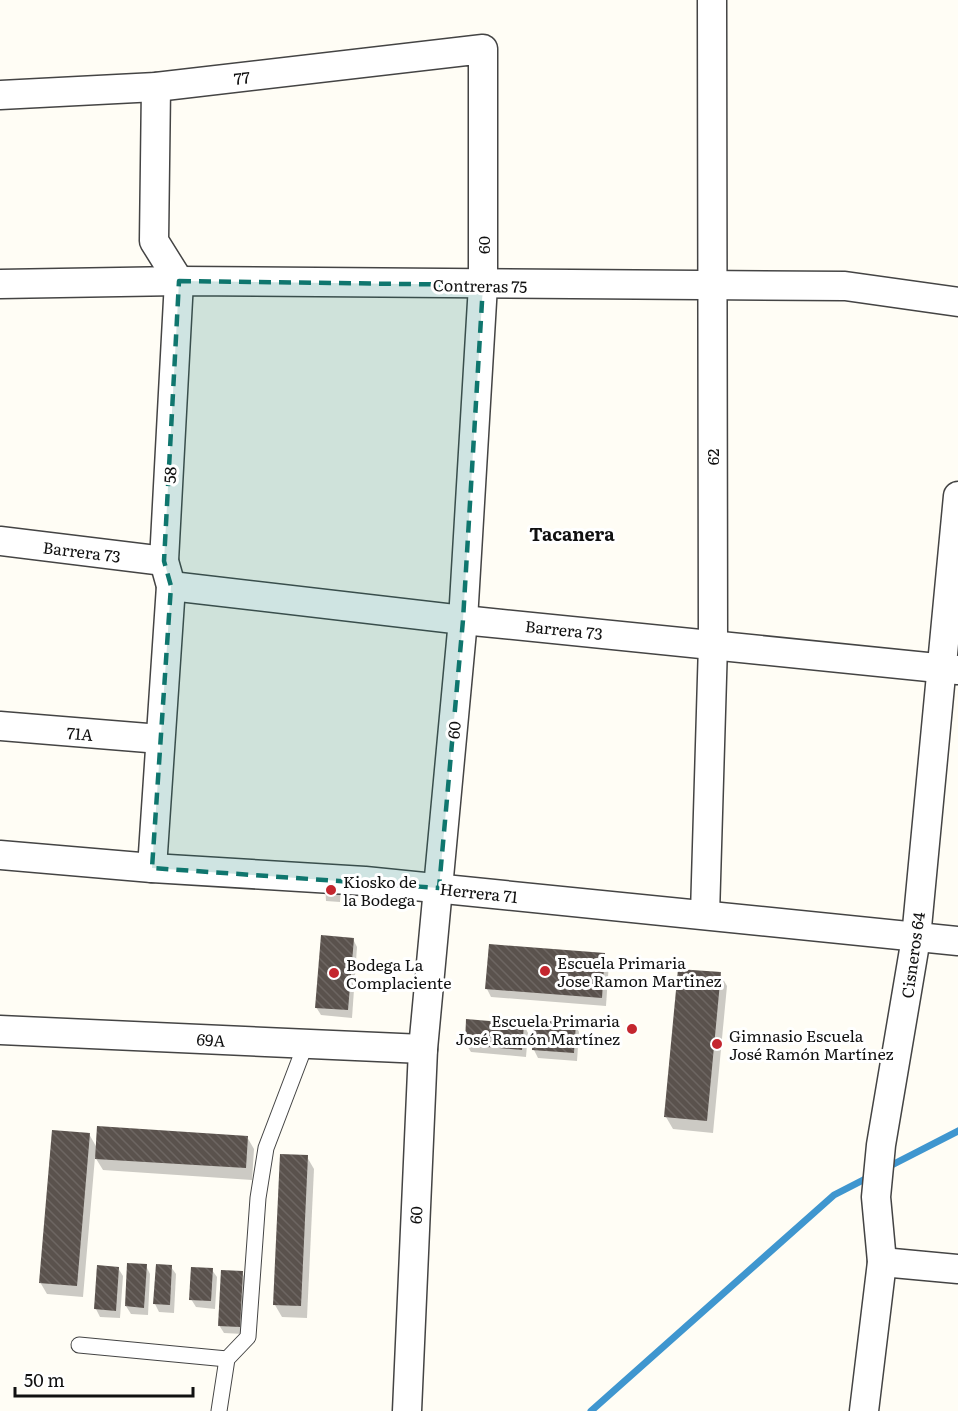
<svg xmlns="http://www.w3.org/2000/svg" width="958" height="1411" font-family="Literata,serif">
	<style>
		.shadow { fill: #0003 }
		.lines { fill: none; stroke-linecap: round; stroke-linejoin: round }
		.stream { stroke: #3f96cf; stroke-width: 7 }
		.building { fill: url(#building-back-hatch) }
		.lane-casing { stroke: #444; stroke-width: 17 }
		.street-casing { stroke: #444; stroke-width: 31 }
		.lane { stroke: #fff; stroke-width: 15 }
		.street { stroke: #fff; stroke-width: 28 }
		.marked { fill: #0f766e; fill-opacity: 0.2; stroke: #0f766e; stroke-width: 4.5; stroke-dasharray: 12 8; stroke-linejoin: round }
		.poi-dot { fill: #c4262e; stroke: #fff; stroke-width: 2 }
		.labels { text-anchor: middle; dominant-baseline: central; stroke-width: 6; stroke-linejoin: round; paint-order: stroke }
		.street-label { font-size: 16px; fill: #111; stroke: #fff }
		.poi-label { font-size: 16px; fill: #111; stroke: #fff; text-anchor: start }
		.neighbourhood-label { font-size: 18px; font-weight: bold; fill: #111; stroke: #fff }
	</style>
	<defs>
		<pattern id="building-back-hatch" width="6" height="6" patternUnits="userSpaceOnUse" patternTransform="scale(1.5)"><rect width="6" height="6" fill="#5a524d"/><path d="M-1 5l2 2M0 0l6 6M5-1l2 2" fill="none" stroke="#6d6662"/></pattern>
	</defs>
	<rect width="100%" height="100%" fill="#fffdf5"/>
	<!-- shadow -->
	<g class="shadow">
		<path d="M325,883L341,887L340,902L326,901Z"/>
		<path d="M353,939L357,947L352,1018L321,1015L316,1007Z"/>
		<path d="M604,954L609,962L606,1006L491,997L487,989Z"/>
		<path d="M720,974L727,986L713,1133L673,1129L666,1117Z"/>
		<path d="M575,1024L579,1032L577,1061L538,1058L534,1050Z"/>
		<path d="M524,1025L528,1033L526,1057L471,1052L466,1044Z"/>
		<path d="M89,1134L97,1148L247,1137L254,1149L252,1180L103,1170L95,1157L83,1297L47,1294L40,1282Z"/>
		<path d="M307,1157L314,1169L307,1318L282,1317L275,1305Z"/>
		<path d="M129,1265L146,1266L150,1274L148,1315L131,1314L126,1306Z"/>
		<path d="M171,1267L176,1274L174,1313L159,1312L155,1304Z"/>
		<path d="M118,1268L123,1276L120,1318L100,1317L96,1309Z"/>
		<path d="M212,1270L217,1277L215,1309L196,1307L191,1299Z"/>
		<path d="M242,1273L246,1280L243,1334L224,1333L219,1325Z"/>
	</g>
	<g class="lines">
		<!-- stream -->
		<g class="stream">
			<path d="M886,1168L958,1131"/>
			<path d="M591,1411L834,1195L871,1176"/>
		</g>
	</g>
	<!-- building -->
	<g class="building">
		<path d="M321,935L354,938L348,1010L315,1008Z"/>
		<path d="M489,944L605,953L602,998L485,989Z"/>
		<path d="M678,969L721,972L707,1121L664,1117Z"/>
		<path d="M466,1019L524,1024L522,1050L465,1045Z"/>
		<path d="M534,1020L576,1023L574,1053L532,1050Z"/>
		<path d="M97,1126L248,1136L246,1168L95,1159Z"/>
		<path d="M52,1130L90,1133L77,1286L39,1283Z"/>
		<path d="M280,1154L308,1155L301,1306L273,1305Z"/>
		<path d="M127,1263L147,1264L144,1308L125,1306Z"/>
		<path d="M156,1264L172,1265L170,1305L153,1304Z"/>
		<path d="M97,1265L119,1267L116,1311L94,1309Z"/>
		<path d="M191,1267L213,1268L211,1301L189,1300Z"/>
		<path d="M221,1270L243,1271L240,1327L218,1326Z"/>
	</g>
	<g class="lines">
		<defs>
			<g id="lane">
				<path d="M79,1345L227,1359"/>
				<path d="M219,1411L227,1359L248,1337L258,1198L266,1148L306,1043"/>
			</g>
			<g id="street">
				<path d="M0,95L156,87L483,49V285L463,620L423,1049L407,1411"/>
				<path d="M0,284L179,281L845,286L958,302"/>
				<path d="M0,541L164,561"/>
				<path d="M171,586L463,620L958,670"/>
				<path d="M0,726L160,739"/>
				<path d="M0,855L152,868L365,881L958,941"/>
				<path d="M152,868L171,586L164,561L179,281L154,241L156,87"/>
				<path d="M705,914L713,644L712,0"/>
				<path d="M0,1030L423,1049"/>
				<path d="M882,1262L958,1269"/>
				<path d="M864,1411L882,1262L876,1197L881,1145L916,938L958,496"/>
			</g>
		</defs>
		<!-- lane casing -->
		<use href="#lane" class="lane-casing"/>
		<!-- street casing -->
		<use href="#street" class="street-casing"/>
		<!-- lane -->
		<use href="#lane" class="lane"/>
		<!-- street -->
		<use href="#street" class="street"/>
	</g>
	<!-- marked area -->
	<path class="marked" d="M179,281L483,285L463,620L439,888L152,868L171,586L164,561Z"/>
	<!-- markers -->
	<g class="poi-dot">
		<circle cx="331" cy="890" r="6"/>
		<circle cx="545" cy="971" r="6"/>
		<circle cx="334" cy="973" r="6"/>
		<circle cx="632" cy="1029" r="6"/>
		<circle cx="717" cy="1044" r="6"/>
	</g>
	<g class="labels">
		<!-- street labels -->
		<g class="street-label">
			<text transform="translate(242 77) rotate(-7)">77</text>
			<text transform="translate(483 245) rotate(-90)">60</text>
			<text transform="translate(480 285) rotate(1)">Contreras 75</text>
			<text transform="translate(712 457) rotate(-90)">62</text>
			<text transform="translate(169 475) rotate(-87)">58</text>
			<text transform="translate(82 551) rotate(7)">Barrera 73</text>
			<text transform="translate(564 629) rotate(6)">Barrera 73</text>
			<text transform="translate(453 730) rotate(-85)">60</text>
			<text transform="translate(80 733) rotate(5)">71A</text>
			<text transform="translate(479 892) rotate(6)">Herrera 71</text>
			<text transform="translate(912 955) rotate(-82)">Cisneros 64</text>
			<text transform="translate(211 1039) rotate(3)">69A</text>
			<text transform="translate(415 1215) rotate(-87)">60</text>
		</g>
		<!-- poi labels -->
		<g class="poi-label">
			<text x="343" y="881">Kiosko de<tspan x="343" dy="18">la Bodega</tspan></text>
			<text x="557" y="962">Escuela Primaria<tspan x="557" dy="18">Jose Ramon Martinez</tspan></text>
			<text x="346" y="964">Bodega La<tspan x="346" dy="18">Complaciente</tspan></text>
			<text x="620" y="1020" text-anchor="end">Escuela Primaria<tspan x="620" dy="18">José Ramón Martínez</tspan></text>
			<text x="729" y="1035">Gimnasio Escuela<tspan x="729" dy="18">José Ramón Martínez</tspan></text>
		</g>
		<!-- neighbourhood labels -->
		<g class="neighbourhood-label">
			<text x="572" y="533">Tacanera</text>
		</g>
	</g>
	<!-- scale -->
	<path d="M15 1387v9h178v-9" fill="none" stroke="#111111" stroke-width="3"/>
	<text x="24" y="1387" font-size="18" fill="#111111" stroke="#ffffff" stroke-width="4.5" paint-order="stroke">50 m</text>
</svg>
